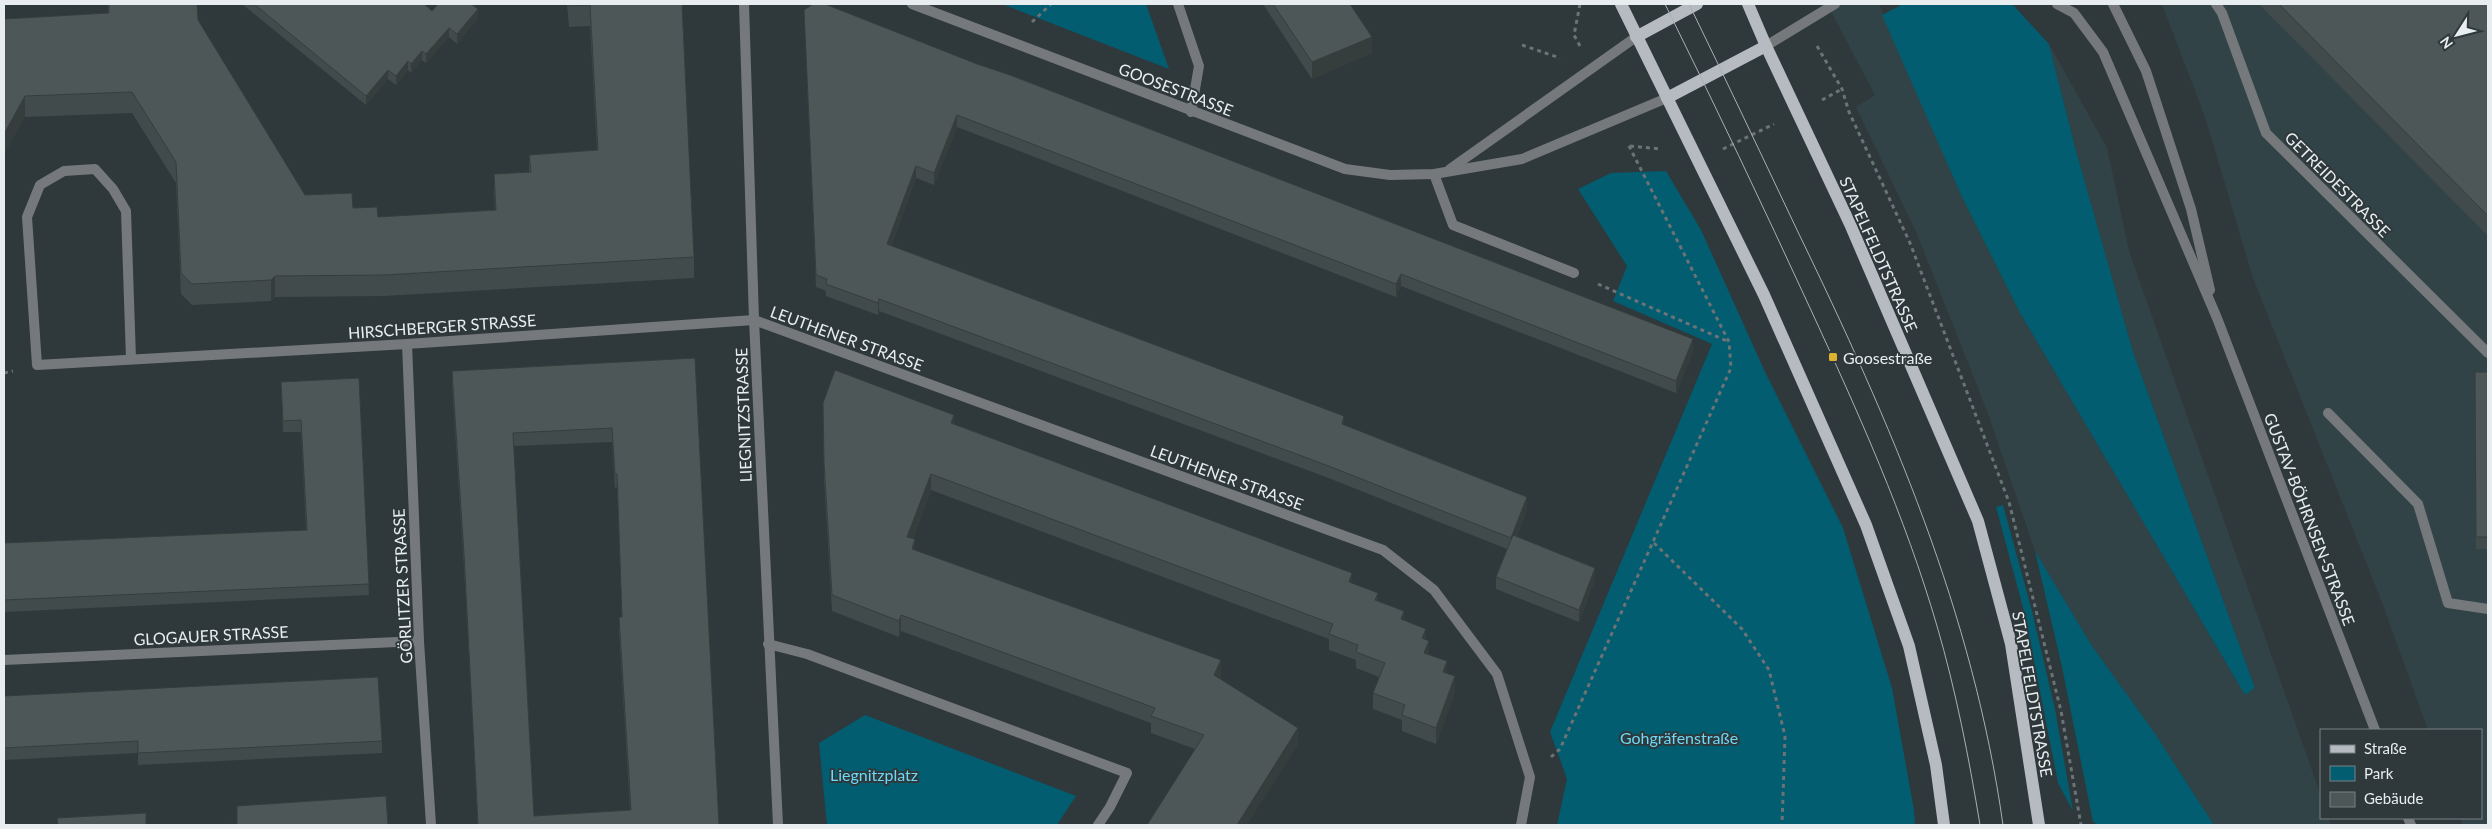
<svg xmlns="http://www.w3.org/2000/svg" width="2492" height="829" font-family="Lato,sans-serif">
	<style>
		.built { fill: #324348 }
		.green { fill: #025d70 }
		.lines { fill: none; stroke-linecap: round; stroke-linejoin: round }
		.path { stroke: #6b7376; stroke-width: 3; stroke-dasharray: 4 4; stroke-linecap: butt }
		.service { stroke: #76797c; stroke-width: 10 }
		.minor { stroke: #76797c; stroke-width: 10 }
		.primary { stroke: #b5bbc1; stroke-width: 12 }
		.tram { stroke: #a9b0b3; stroke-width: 1 }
		.wall { fill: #424b4b; fill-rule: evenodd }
		.shaded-wall { fill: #363d3d }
		.building { fill: #4d5757; stroke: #363d3d; fill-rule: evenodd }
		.poi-dot { fill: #deb133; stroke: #2f383b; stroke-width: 2 }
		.labels { text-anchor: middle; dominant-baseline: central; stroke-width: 4; stroke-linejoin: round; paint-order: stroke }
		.street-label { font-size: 16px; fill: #e8eef0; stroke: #2f383b }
		.poi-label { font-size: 16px; fill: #e8eef0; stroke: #2f383b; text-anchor: start }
		.park-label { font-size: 16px; fill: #6cd9f7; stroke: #2f383b }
	</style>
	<rect width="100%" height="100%" fill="#2f383b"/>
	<!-- built -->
	<g class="built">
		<path d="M1827,4H1879L1961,195L2020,313L2245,695L2255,688L2133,352L2075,147L2049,44L2107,148L2129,251L2321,796V818H2328L2331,825H2214L2154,732L2092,646L2035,551L1987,411L1917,234L1856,107L1875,95Z"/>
		<path d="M2162,4H2488V825H2463L2460,818H2481V730H2428L2383,605L2253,278L2205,117Z"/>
	</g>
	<!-- green -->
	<g class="green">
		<path d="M1002,4H1146L1169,69Z"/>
		<path d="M1903,4H2009L2014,6L2049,44L2075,147L2133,352L2255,688L2245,695L2020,313L1961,195L1882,15Z"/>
		<path d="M1666,171L1701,230L1766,374L1843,528L1892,688L1914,810L1915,825H1557L1567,779L1550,732L1712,344L1613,301L1627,266L1578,189L1611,173Z"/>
		<path d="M2003,505L2032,611L2055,709L2073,811L2058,783L2025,615L1996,507Z"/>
		<path d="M2035,551L2092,646L2154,732L2214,825H2099L2093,822L2062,667Z"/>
		<path d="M865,715L1076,796L1057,825H827L819,743Z"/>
	</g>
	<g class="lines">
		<!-- path -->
		<g class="path">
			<path d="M1032,22L1051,4"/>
			<path d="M1522,45L1560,58"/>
			<path d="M1580,46L1574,35L1580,4"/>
			<path d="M1817,46L1842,89L1849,112L1910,243L2009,502L2061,711L2081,825"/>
			<path d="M1822,100L1842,89"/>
			<path d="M1630,146L1661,149"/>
			<path d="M1723,149L1774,124"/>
			<path d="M1598,284L1729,342"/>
			<path d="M4,373L13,371"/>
			<path d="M1654,543L1742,629L1769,670L1785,736L1782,825"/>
			<path d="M1551,757L1560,749L1731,368L1729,342L1628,144"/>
		</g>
		<!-- service -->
		<g class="service">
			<path d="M2216,4L2222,13L2266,133L2488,353"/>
			<path d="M1434,174L1453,225L1574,273"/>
			<path d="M2328,413L2418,504L2448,603L2488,609"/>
		</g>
		<!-- minor -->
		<g class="minor">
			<path d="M744,4L754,320L778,825"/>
			<path d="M912,4L1345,169L1390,175L1434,174L1522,159L1667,98"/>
			<path d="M1178,4L1199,66L1191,112"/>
			<path d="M2057,4L2074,13L2103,52L2217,318L2375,730"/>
			<path d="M2113,4L2146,71L2191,209L2210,290"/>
			<path d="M1766,46L1835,4"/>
			<path d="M1450,169L1636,37"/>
			<path d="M407,344L419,641L431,825"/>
			<path d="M131,359L126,211L113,189L95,169L64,171L40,185L27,217L37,365L407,344L754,320L1383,550L1434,590L1497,674L1530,777L1521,825"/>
			<path d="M768,644L807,654L1127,773L1110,807L1098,825"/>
			<path d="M4,660L419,641"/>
			<path d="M2408,818L2411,825"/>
		</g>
		<!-- primary -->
		<g class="primary">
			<path d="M1621,4L1764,295L1866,525L1909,646L1936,765L1944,825"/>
			<path d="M1748,4L1766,46L1850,224L1978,521L2011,644L2039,825"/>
			<path d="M1636,37L1697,4"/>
			<path d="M1667,98L1766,46"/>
		</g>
		<!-- tram -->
		<g class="tram">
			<path d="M1665,4C1715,105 1763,206 1810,308C1858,412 1905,516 1937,626C1956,691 1969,758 1980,825"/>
			<path d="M1689,4C1726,80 1762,156 1798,232C1891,424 1973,612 2003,825"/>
		</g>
	</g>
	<!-- wall -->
	<g class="wall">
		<path d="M108,4H197L198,20L305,195L353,208L378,217L495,210L494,195V174L529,172V155L597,150L590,26L569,27L567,4H682L694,257V278L384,296L275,297L271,301L192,305L181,294L176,183L132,113L25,117L4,19L108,13Z"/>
		<path d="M242,4H424L432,11L478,18L457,44L449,37L426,63L422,60L411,73L408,70L396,85L388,79L366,105Z"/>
		<path d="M1263,4H1350L1372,53L1312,79Z"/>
		<path d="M2259,4H2488V236Z"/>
		<path d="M804,10L1693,351L1676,393L1401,286L1396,297L957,127L934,185L916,178L891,246L1344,425L1527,509L1517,536L1595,580L1579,622L1496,589V577L1507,549L1326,477L898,318L879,311L878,315L826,296V291L816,287Z"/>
		<path d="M695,358L719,825H478L464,568L452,384V371ZM612,442L615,488L617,487L622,617H619V631L630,810L534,816L514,446Z"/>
		<path d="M2475,372H2488V549H2476Z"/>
		<path d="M359,378L369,595L4,612V543L306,530L301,432H283L281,382Z"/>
		<path d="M823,403L954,424L1352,583L1404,621L1426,639L1429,655L1447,673L1455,693L1436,744L1402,731V720L1373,709V693L1379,677L1356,668V660L1329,650V639L931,490L913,538L915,551L1221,677L1220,679L1298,745L1195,749L1151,733V723L901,631L899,637L832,611L824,479Z"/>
		<path d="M4,696L382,741V753L138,765V753L4,760Z"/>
	</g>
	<!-- shaded-wall -->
	<g class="shaded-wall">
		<path d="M478,9V18L457,44V34Z"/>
		<path d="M449,28V37L426,63V54Z"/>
		<path d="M1372,37V53L1312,79V62Z"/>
		<path d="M422,51V60L411,73V64Z"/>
		<path d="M408,61V70L396,85V76Z"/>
		<path d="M388,70V79L366,105V96Z"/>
		<path d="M25,96V117L4,155V134Z"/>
		<path d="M957,115V127L934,185V173Z"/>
		<path d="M916,166V178L887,256V244Z"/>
		<path d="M1401,274V286L1396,297V284Z"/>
		<path d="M275,276V297L271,301V280Z"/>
		<path d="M879,299V311L878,315V303Z"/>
		<path d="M1693,339V351L1676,393V381Z"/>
		<path d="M954,415V431L951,423Z"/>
		<path d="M1344,416V428L1342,424Z"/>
		<path d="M931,474V490L907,553V537Z"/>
		<path d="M1527,497V509L1511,551V538Z"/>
		<path d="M915,539V556L912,549Z"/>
		<path d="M1595,568V580L1579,622V610Z"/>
		<path d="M1352,573V590L1349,582Z"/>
		<path d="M1378,593V609L1375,600Z"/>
		<path d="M1404,611V628L1401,619Z"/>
		<path d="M901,615V631L899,637V621Z"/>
		<path d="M1426,629V645L1422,638Z"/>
		<path d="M1429,641V657L1424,653Z"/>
		<path d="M1221,660V677L1214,691V675Z"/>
		<path d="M1447,661V678L1443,672Z"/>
		<path d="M1455,676V693L1436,744V728Z"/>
		<path d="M1298,728V745L1247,825H1237Z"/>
	</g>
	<!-- building -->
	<g class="building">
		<path d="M109,4H197L198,20L305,195L352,193L353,208L377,207L378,217L496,210L494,174L531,172L529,155L598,150L590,5L569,6V4H682L694,257L384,275L275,276L271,280L192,284L181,273L176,162L132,92L25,96L4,134V19L109,13Z"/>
		<path d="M254,4H424L432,11L438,4H471L478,9L457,34L449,28L426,54L422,51L411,64L408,61L396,76L388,70L366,96Z"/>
		<path d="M813,4H825L977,64L1010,75L1693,339L1676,381L1401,274L1396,284L957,115L934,173L916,166L887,244L1344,416L1342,424L1527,497L1511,538L1326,465L898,306L879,299L878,303L826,284L827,279L816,275L804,10Z"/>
		<path d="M1273,4H1350L1372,37L1312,62Z"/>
		<path d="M2279,4H2488V216Z"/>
		<path d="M695,358L719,825H478L464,554L452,371ZM612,428L615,474H617L622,617H619L631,810L534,816L513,433Z"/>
		<path d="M835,370L954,415L951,423L1352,573L1349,582L1378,593L1375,600L1404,611L1401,619L1426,629L1422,638L1429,641L1424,653L1447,661L1443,672L1455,676L1436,728L1402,715L1405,705L1373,693L1385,663L1356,652L1358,645L1329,634L1333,624L931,474L907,537L915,539L912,549L1221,660L1214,675L1298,728L1237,825H1147L1204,735L1151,716L1155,708L901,615L899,621L832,595L824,463L823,403Z"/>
		<path d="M2475,372H2488V537H2476Z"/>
		<path d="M359,378L369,584L4,600V543L307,530L301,420L283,421L281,382Z"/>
		<path d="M1513,535L1595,568L1579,610L1496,577Z"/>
		<path d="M378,677L382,741L138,753V741L4,748V696Z"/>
		<path d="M386,796L388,825H206L237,824V806Z"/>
		<path d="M146,813V825H58L57,818Z"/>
	</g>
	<!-- markers -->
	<rect class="poi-dot" x="1828" y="352" width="10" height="10" rx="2.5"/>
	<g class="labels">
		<!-- street labels -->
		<g class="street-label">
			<text transform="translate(1176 89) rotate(21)">GOOSESTRASSE</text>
			<text transform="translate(2338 184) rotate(45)">GETREIDESTRASSE</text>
			<text transform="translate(1879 254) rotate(66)">STAPELFELDTSTRASSE</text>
			<text transform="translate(442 326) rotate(-4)">HIRSCHBERGER STRASSE</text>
			<text transform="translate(847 338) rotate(20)">LEUTHENER STRASSE</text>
			<text transform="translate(743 415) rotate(-92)">LIEGNITZSTRASSE</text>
			<text transform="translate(1227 477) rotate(20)">LEUTHENER STRASSE</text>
			<text transform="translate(2310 519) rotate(69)">GUSTAV-BÖHRNSEN-STRASSE</text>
			<text transform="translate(402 586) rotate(-93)">GÖRLITZER STRASSE</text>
			<text transform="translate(211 635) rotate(-3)">GLOGAUER STRASSE</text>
			<text transform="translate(2033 694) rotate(80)">STAPELFELDTSTRASSE</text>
		</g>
		<!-- poi labels -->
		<g class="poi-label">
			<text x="1843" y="357">Goosestraße</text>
		</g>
		<!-- park labels -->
		<g class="park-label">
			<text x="1679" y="737">Gohgräfenstraße</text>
			<text x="874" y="774">Liegnitzplatz</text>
		</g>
	</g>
	<!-- border -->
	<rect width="2492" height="829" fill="none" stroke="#e8eef0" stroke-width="10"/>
	<!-- legend -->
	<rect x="2320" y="729" width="162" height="90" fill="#2f383b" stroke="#798183"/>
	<rect x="2330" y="745" width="25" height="8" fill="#b5bbc1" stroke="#798183"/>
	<text x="2364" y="754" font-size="15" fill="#e8eef0">Straße</text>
	<rect x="2330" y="766" width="25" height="15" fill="#025d70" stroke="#798183"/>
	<text x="2364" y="779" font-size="15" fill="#e8eef0">Park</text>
	<rect x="2330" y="792" width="25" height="15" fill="#4d5757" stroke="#798183"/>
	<text x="2364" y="804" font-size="15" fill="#e8eef0">Gebäude</text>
	<!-- north arrow -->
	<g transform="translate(2457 35) rotate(234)" stroke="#2f383b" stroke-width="4" paint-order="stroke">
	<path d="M0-4L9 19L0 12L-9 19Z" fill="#e8eef0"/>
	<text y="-8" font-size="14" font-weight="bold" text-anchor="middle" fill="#e8eef0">N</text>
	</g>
</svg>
